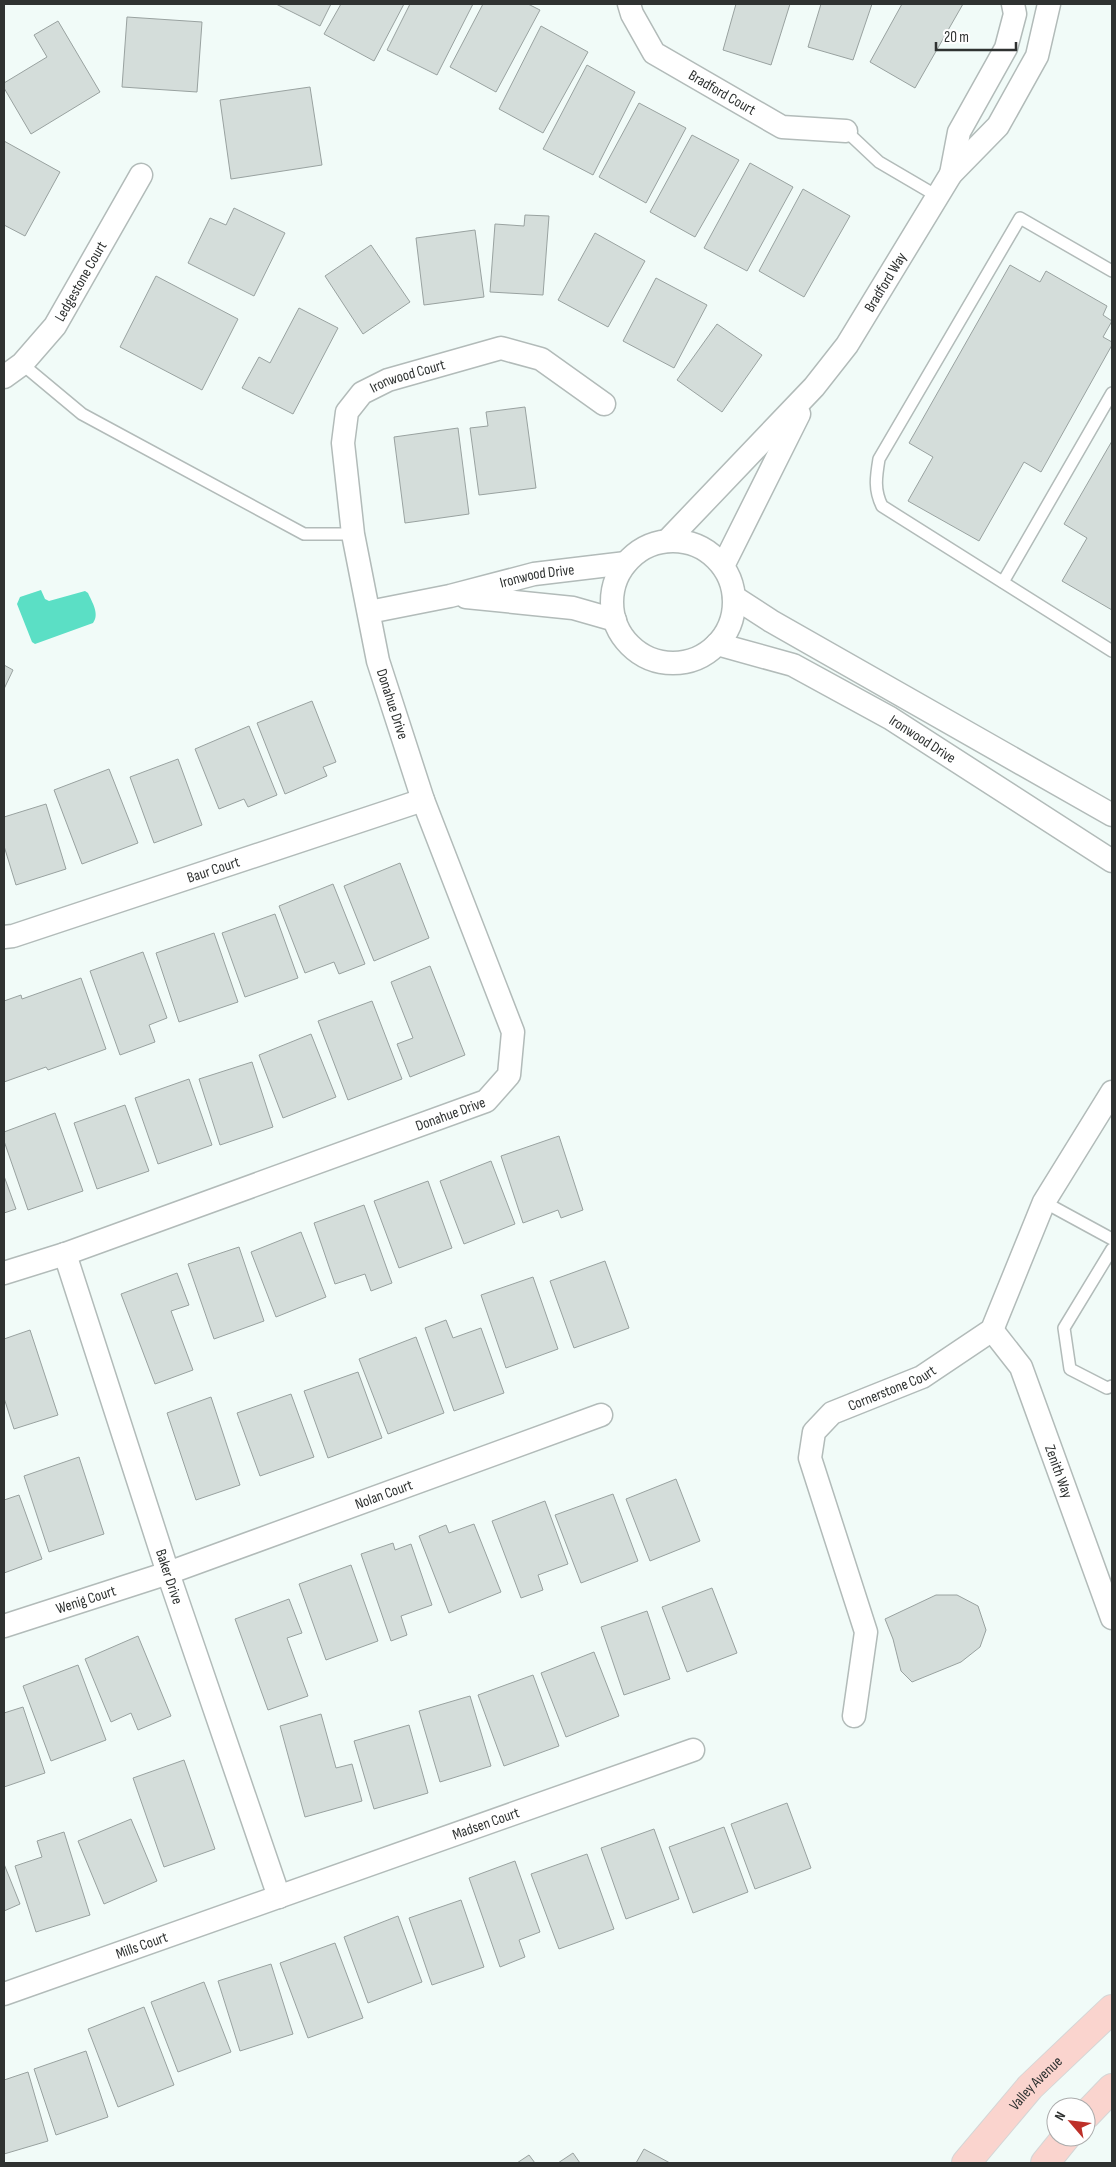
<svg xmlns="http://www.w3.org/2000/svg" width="1116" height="2167" font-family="'Sofia Sans Condensed',sans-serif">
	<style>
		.water { fill: #5bdfc5 }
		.building { fill: #d4ddda; stroke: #99a2a0 }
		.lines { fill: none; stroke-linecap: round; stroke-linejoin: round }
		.service-casing { stroke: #b2bbb9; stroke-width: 14 }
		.minor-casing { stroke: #b2bbb9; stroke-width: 25 }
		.primary-casing { stroke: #d5d6d6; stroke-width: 30 }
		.service { stroke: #fff; stroke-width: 11 }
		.minor { stroke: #fff; stroke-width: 22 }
		.primary { stroke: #fad4ce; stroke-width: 28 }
		.labels { text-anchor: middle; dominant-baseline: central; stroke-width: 4; stroke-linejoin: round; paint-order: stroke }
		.street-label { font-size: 15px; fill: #2f3231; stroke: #fff }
	</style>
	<rect width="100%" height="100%" fill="#f1fbf8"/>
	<!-- water -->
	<path class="water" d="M41,590L45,599L49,601L85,591L88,593C92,602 100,614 93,623L35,644L32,642L17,604L20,597Z"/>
	<!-- building -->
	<g class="building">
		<path d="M276,4H331L320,26Z"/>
		<path d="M341,4H404L374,61L324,34Z"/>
		<path d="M410,4H473L437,75L387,50Z"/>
		<path d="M483,4H528L540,10L496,92L450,67Z"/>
		<path d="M736,4H790L771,65L723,50Z"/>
		<path d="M821,4H872L853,60L808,47Z"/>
		<path d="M902,4H963L915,88L870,62Z"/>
		<path d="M127,17L202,22L197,92L122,87Z"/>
		<path d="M58,21L100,92L31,134L4,88V83L47,57L34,35Z"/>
		<path d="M541,26L588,52L543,133L499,109Z"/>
		<path d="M587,65L635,92L593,175L543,149Z"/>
		<path d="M310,87L322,165L231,179L220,100Z"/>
		<path d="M639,103L686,128L646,203L599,177Z"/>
		<path d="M692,135L739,160L695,237L650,212Z"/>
		<path d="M4,141L60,172L25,236L4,225Z"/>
		<path d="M750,163L793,187L747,271L704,248Z"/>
		<path d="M803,189L850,216L804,297L759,271Z"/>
		<path d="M234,208L285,233L254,296L188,263L210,218L226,225Z"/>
		<path d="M525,215L549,216L543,295L490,292L495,224L524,226Z"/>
		<path d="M475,230L484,297L424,305L416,238Z"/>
		<path d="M595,233L645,261L608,327L558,300Z"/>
		<path d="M371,245L410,302L363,334L325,276Z"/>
		<path d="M1010,265L1040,282L1046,271L1107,306L1103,315L1112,321L1103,337L1112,342V345L1041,472L1024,462L979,541L908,501L933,457L909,443Z"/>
		<path d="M156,276L238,319L202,390L120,347Z"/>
		<path d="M656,278L707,305L674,368L623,341Z"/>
		<path d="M299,308L338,328L293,414L242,388L259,357L270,363Z"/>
		<path d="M717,324L762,355L722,412L677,380Z"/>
		<path d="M525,407L536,488L479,495L470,428L488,426L486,412Z"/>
		<path d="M458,428L469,514L405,523L394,437Z"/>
		<path d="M1112,441V610L1062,581L1087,538L1064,524Z"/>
		<path d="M4,665L13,670L4,689Z"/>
		<path d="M312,701L336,762L323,767L327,776L285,794L257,723Z"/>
		<path d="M249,726L277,795L248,807L244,799L219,809L195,749Z"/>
		<path d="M178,759L202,825L154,843L130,777Z"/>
		<path d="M109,769L138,843L82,864L54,790Z"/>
		<path d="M46,804L66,869L16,885L4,846V817Z"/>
		<path d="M400,863L429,938L374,961L344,886Z"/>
		<path d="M333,884L365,964L339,974L334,962L305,973L279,906Z"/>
		<path d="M275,914L298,978L245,997L222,933Z"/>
		<path d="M214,933L238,1002L179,1022L156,953Z"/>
		<path d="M143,952L167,1018L149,1025L155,1042L120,1055L90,971Z"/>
		<path d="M430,966L465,1055L410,1077L397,1044L413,1038L391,982Z"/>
		<path d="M81,978L106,1049L48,1070L46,1067L4,1082V1001L21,995L22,999Z"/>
		<path d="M372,1001L402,1079L348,1100L318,1021Z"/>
		<path d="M311,1034L336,1097L283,1118L259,1055Z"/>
		<path d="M252,1062L273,1127L220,1145L199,1079Z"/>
		<path d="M189,1079L212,1145L158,1164L135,1098Z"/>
		<path d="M125,1105L149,1171L97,1189L74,1123Z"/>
		<path d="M55,1113L83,1191L28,1210L4,1141V1132Z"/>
		<path d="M559,1136L583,1210L561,1218L558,1210L523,1223L501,1156Z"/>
		<path d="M491,1161L515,1224L464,1244L440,1181Z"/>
		<path d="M4,1176L16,1209L4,1213Z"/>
		<path d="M428,1181L452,1248L399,1268L374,1201Z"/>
		<path d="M364,1205L392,1283L371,1291L365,1274L335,1284L314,1223Z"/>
		<path d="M301,1232L326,1297L276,1317L251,1252Z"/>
		<path d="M239,1247L264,1321L214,1339L188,1264Z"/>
		<path d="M605,1261L629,1328L574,1348L550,1281Z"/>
		<path d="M177,1273L189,1305L171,1311L193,1370L155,1384L121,1294Z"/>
		<path d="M533,1277L558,1349L506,1368L481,1295Z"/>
		<path d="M446,1320L453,1338L481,1328L504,1393L454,1411L425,1328Z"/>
		<path d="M30,1330L58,1415L14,1429L4,1398V1339Z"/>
		<path d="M416,1337L444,1413L388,1434L359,1359Z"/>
		<path d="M358,1372L382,1438L328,1458L304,1391Z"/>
		<path d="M291,1394L314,1457L260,1476L237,1413Z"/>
		<path d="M211,1397L240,1485L196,1500L167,1413Z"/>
		<path d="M79,1457L104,1534L49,1552L24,1476Z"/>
		<path d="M676,1479L700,1541L650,1561L626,1499Z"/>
		<path d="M613,1494L638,1561L581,1583L555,1515Z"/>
		<path d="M19,1495L42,1559L4,1573V1500Z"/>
		<path d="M545,1501L568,1564L538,1575L543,1590L521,1598L492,1521Z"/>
		<path d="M474,1524L501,1592L449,1613L419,1536L446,1525L449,1533Z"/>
		<path d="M393,1543L395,1550L411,1544L432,1605L401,1616L407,1635L391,1641L361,1554Z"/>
		<path d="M351,1565L378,1641L326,1660L299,1584Z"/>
		<path d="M712,1588L737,1653L687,1672L662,1607Z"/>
		<path d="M936,1595H957L978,1606L986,1630L980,1647L961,1662L912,1682L901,1671L893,1639L885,1619Z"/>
		<path d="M289,1599L302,1633L287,1638L308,1696L268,1710L235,1619Z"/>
		<path d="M647,1611L670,1679L624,1695L601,1627Z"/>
		<path d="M138,1636L171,1716L138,1730L131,1713L111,1722L85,1659Z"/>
		<path d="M594,1652L619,1716L566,1737L541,1673Z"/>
		<path d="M78,1665L106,1740L51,1761L23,1686Z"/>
		<path d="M533,1675L559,1746L504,1766L478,1695Z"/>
		<path d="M470,1696L491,1766L440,1782L419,1711Z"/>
		<path d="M23,1707L45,1773L4,1787V1713Z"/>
		<path d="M321,1714L336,1768L352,1764L362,1801L305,1817L280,1726Z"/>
		<path d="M409,1725L428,1793L374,1809L354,1741Z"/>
		<path d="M184,1760L215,1849L164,1867L133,1778Z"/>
		<path d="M787,1803L811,1868L755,1889L731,1824Z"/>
		<path d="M131,1819L157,1881L104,1904L78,1841Z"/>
		<path d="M724,1827L748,1892L693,1913L669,1847Z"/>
		<path d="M654,1829L679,1899L626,1919L601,1848Z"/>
		<path d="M64,1832L90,1915L36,1932L15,1866L42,1857L37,1841Z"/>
		<path d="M587,1854L614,1929L559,1949L531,1874Z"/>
		<path d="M515,1861L540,1932L519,1940L525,1957L500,1967L469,1878Z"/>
		<path d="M4,1864L20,1904L4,1911Z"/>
		<path d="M461,1900L484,1967L432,1985L409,1918Z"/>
		<path d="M398,1916L422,1982L368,2003L344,1937Z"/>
		<path d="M335,1943L363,2018L308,2038L280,1963Z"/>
		<path d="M271,1964L293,2034L240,2051L218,1981Z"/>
		<path d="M204,1982L231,2052L178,2072L151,2002Z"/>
		<path d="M144,2007L174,2085L118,2107L88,2029Z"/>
		<path d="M86,2051L108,2117L56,2135L34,2069Z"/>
		<path d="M28,2072L48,2141L4,2154V2080Z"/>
		<path d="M644,2149L670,2163H636Z"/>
		<path d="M573,2153L580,2163H558Z"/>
		<path d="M529,2155L535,2163H517Z"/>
	</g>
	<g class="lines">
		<defs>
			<g id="service">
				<path d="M846,131L879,162L937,196"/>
				<path d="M1112,271L1020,218L879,459C876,477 874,490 882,506L1112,651"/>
				<path d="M22,364L82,414L304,534H353"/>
				<path d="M1003,582L1112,393"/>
				<path d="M1044,1202L1112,1239"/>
				<path d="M1112,1249L1064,1328L1070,1369L1107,1388L1112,1386"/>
			</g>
			<g id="minor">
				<path id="s1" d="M629,4L632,14L654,53L782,127L846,131"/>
				<path d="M951,174L959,132L1006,48L1015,14L1013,4"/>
				<path id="s2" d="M4,377L22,364L55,326L141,175"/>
				<path id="s3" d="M667,541L814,387L847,345L951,174L998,126L1037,56L1049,4"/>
				<circle cx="673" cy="602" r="61"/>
				<path d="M723,566L799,414"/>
				<path d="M466,597L573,608L615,620"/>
				<path d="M734,597L771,621L1112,815"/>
				<path id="s4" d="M369,612L450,596L534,574L626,563"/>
				<path id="s5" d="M717,644L793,665L890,718L1112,861"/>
				<path id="s6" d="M4,937L13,936L423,800"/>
				<path id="s7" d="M65,1254L168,1573L279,1897"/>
				<path id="s8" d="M4,1273L65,1254L486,1101L509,1075L513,1032L423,800L378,661L353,534L343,443L347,412L362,393L388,380L501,348L541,359L604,404"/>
				<path id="s9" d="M992,1330L1021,1367L1112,1618"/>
				<path id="s10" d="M4,1626L168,1573L601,1415"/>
				<path id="s11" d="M854,1716L866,1632L810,1458L814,1432L832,1413L922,1377L992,1330L1044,1202L1112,1092"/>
				<path id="s12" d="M4,1994L693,1750"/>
			</g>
			<g id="primary">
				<path d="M1086,2115L1112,2088"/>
				<path id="s13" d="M966,2163L1030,2087L1112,2009"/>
				<path d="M1045,2163L1066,2137"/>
			</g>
		</defs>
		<!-- service casing -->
		<use href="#service" class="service-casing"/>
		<!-- minor casing -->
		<use href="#minor" class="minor-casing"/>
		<!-- primary casing -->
		<use href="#primary" class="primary-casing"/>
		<!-- service -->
		<use href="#service" class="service"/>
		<!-- minor -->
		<use href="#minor" class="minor"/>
		<!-- primary -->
		<use href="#primary" class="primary"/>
	</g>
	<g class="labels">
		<!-- street labels -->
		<g class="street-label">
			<text stroke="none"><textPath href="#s1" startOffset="134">Bradford Court</textPath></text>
			<text stroke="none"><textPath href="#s2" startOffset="124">Ledgestone Court</textPath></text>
			<text stroke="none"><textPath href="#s3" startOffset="340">Bradford Way</textPath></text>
			<text stroke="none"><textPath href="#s8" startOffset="1310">Ironwood Court</textPath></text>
			<text stroke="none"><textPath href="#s4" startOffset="172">Ironwood Drive</textPath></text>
			<text transform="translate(392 704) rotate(72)">Donahue Drive</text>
			<text stroke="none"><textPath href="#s5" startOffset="228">Ironwood Drive</textPath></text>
			<text stroke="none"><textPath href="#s6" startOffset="220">Baur Court</textPath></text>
			<text stroke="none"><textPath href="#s8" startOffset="474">Donahue Drive</textPath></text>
			<text stroke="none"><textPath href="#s11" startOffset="385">Cornerstone Court</textPath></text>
			<text stroke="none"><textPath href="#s9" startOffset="158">Zenith Way</textPath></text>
			<text stroke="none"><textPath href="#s10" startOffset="402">Nolan Court</textPath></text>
			<text stroke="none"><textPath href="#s7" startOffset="339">Baker Drive</textPath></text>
			<text stroke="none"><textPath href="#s10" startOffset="86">Wenig Court</textPath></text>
			<text stroke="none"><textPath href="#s12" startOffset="511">Madsen Court</textPath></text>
			<text stroke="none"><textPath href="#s12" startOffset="146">Mills Court</textPath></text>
			<text stroke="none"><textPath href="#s13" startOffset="106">Valley Avenue</textPath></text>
		</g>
	</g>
	<!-- border -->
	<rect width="1116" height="2167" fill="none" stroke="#2f3231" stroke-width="10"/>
	<!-- north arrow -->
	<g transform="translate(1071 2122) rotate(298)"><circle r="24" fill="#ffffff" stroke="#acadad"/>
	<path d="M0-4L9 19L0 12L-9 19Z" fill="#be3029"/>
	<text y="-8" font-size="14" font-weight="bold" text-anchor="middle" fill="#2f3231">N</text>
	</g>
	<!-- scale -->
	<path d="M936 42v8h80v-8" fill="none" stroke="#2f3231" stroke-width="2.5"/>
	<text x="944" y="42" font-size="15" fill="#2f3231" stroke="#ffffff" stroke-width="4" paint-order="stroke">20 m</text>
</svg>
